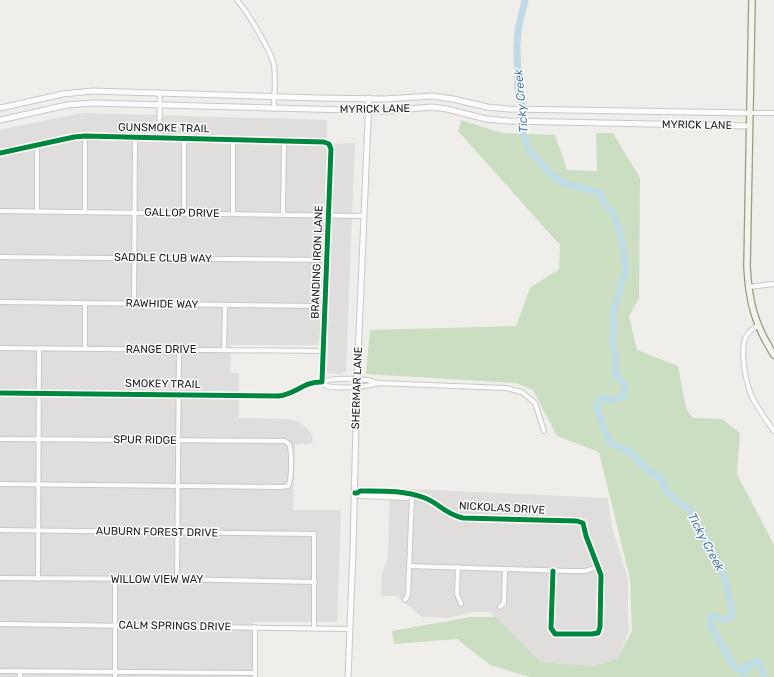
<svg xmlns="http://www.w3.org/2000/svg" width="774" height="677" font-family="Rubik,sans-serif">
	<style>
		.residential { fill: #dfdedc }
		.forest { fill: #cbdec1 }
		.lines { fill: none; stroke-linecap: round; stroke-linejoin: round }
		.river { stroke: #bfdbe3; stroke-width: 7 }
		.minor-casing { stroke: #c9c8c7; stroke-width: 6 }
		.tertiary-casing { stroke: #c9c8c7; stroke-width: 7 }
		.secondary-casing { stroke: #999a82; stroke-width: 8 }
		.minor { stroke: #fdfcfc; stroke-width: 4 }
		.tertiary { stroke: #fdfcfc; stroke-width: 5 }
		.secondary { stroke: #f4f4ed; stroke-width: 5.5 }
		.cycleway-casing { stroke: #fff; stroke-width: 8 }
		.cycleway { stroke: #00873e; stroke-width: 5 }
		.labels { text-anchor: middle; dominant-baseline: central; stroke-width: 3; stroke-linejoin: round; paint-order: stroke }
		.street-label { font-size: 11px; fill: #222; stroke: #fff }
		.water-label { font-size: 12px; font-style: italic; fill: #4a7aab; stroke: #fff }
	</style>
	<rect width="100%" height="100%" fill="#f0eeeb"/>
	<!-- residential -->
	<g class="residential">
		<path d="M87,113L327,120V144L355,143L346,371L342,374L327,373L328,345H231L230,373H239V418L290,419L299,422L307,428L312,435L313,443L295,445L293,510H341L337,622H253L252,677H0V130L76,114Z"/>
		<path d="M390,488L608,498L612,527L628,579V619L629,632L617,659L593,666L541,662L490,612H474L448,618L422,617L397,596H381L382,574L388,556Z"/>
	</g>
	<!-- forest -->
	<path class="forest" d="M461,120L502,133L555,135L567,170L597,171L596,133H613L640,178L639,298L629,316L637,350L678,366L686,408L693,418L722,419L740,433L737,474L774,545V677H530L490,665L457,639L394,644L392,631L470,617H496L541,662L593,666L617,659L632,631L630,579L599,452L557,436L533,390L516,383L366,374L370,330L516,326L530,288L559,269L560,245L458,131Z"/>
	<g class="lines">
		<!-- river -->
		<path class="river" d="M525,0L518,30L517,46L518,89L522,105L521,126L528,149L551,174L564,183L600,193L603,201L614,215L621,236L626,269L613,313L614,334L612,342L615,353L616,375L625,385L624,395C615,401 610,401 600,398L597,409L609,441L613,444L629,451L646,469L658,476L661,478L666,491L676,500L691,511L723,572L733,613L730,618L724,620L714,616L710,618V624L735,668H739L743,673L748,669L747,665L758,661L764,677"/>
		<defs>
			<g id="minor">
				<path d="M237,0C247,11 271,51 274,65C276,79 274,94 274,109"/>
				<path d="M750,113H774"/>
				<path d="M159,138L160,93"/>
				<path d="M233,140V214"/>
				<path d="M37,146V212"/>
				<path d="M0,153L74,137L85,136L324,142L329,144L331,149L322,382C304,381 295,395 278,396L0,393"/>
				<path d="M0,211L364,216"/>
				<path d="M85,212V136"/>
				<path d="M184,214V138"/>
				<path d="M283,214L284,141"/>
				<path d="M0,257L327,260"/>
				<path d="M748,287L774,284"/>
				<path d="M0,302L325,306"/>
				<path d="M134,304L135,137"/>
				<path d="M757,326C752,329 747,333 745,339C740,354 746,383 752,397C758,409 766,420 774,431"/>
				<path d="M0,348L323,351"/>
				<path d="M85,349V304"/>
				<path d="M224,350L225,305"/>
				<path d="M378,383C367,378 334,377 322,382C324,383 325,385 327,386C336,389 369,387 378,383L506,388L522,392L535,403L544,431"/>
				<path d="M0,439L285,441L289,444C292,451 292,480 288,486L282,487L0,484"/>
				<path d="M355,493H357L359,496L407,498L412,495"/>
				<path d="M357,493L360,491C382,491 404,490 425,498C440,504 445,514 463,518L577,521L583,523L586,536L601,575L600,627L598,633L592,634H555L551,628L553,571"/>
				<path d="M0,530L314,534V628"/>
				<path d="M409,566L570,571H586L598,566"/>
				<path d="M458,567L457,594L461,604"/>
				<path d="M0,578L177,579L315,582"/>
				<path d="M38,579L39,349"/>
				<path d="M177,579L179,349"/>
				<path d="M405,600L408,595L412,495"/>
				<path d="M500,607L504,603L505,569"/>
				<path d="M0,624L349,629"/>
				<path d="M0,671L255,673"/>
				<path d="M20,677V671"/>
				<path d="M115,677V579"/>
				<path d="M255,677V627"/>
			</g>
			<g id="tertiary">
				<path d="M0,108L63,94L92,91L317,98L384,99L432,96L453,99L487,107L509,109L750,113"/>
				<path d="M0,120L67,105L93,103L386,111L432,107L447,109L486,119L508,121L749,126"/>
				<path d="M348,677L353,550L357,380L369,98"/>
			</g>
			<path id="secondary" d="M752,0L747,267C749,303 755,325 774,355"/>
		</defs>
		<!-- minor casing -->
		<use href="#minor" class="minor-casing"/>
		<!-- tertiary casing -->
		<use href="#tertiary" class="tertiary-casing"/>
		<!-- secondary casing -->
		<use href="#secondary" class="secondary-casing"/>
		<!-- minor -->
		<use href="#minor" class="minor"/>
		<!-- tertiary -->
		<use href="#tertiary" class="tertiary"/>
		<!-- secondary -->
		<use href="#secondary" class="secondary"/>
		<defs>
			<g id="cycleway">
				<path d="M0,153L74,137L85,136L324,142L329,144L331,149L322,382C304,381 295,395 278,396L0,393"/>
				<path d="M355,493H357L360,491C382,491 404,490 425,498C440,504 445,514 463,518L577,521L583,523L586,536L601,575L600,627L598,633L592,634H555L551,628L553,571"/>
			</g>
		</defs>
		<!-- cycleway casing -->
		<use href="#cycleway" class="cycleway-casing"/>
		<!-- cycleway -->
		<use href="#cycleway" class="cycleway"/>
	</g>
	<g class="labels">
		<!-- street labels -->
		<g class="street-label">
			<text transform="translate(375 109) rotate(-1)">MYRICK LANE</text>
			<text transform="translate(697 125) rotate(1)">MYRICK LANE</text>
			<text transform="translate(164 128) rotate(1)">GUNSMOKE TRAIL</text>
			<text transform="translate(182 213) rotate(1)">GALLOP DRIVE</text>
			<text transform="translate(163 258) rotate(1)">SADDLE CLUB WAY</text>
			<text transform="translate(317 262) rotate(-88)">BRANDING IRON LANE</text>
			<text transform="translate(162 304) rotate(1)">RAWHIDE WAY</text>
			<text x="161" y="349">RANGE DRIVE</text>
			<text transform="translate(163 384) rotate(1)">SMOKEY TRAIL</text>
			<text transform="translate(357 388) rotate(-88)">SHERMAR LANE</text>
			<text transform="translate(145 440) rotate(1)">SPUR RIDGE</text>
			<text transform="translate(502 508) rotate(3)">NICKOLAS DRIVE</text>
			<text transform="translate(157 532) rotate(1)">AUBURN FOREST DRIVE</text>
			<text x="157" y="579">WILLOW VIEW WAY</text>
			<text transform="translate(175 626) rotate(1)">CALM SPRINGS DRIVE</text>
		</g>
		<!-- water labels -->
		<g class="water-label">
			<text transform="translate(521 101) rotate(-95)">Ticky Creek</text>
			<text transform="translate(706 542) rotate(62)">Ticky Creek</text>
		</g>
	</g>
</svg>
